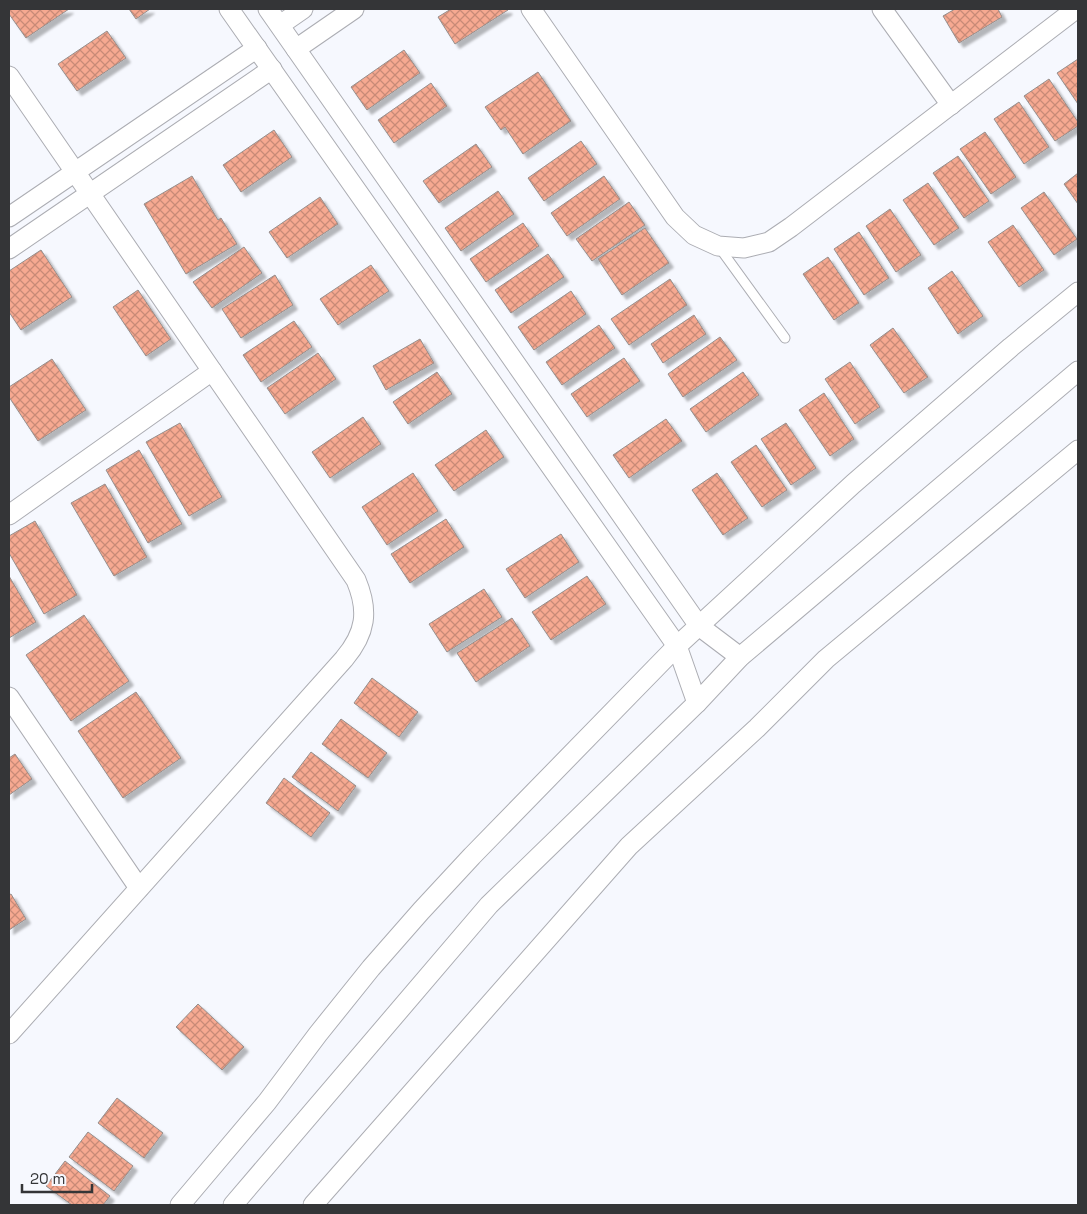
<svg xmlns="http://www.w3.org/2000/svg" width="1087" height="1214" font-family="'Space Grotesk',sans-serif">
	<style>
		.building { fill: url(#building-cross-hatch); stroke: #958f8d; filter: url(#shadow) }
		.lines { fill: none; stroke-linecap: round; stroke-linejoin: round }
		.service-casing { stroke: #acadb3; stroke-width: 11 }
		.minor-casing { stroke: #acadb3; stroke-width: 21 }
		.service { stroke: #fff; stroke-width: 9 }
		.minor { stroke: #fff; stroke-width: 19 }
	</style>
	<defs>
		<pattern id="building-cross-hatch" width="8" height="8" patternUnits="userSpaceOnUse" patternTransform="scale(1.25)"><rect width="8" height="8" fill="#f6a991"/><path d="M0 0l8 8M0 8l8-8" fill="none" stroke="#c88a77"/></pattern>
		<filter id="shadow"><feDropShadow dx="4.5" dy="4.5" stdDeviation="1" flood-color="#0004"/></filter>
	</defs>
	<rect width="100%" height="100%" fill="#f6f8fe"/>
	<!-- building -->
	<g class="building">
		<path d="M11,9H69L26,38L9,14V10Z"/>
		<path d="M129,9H150L136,19Z"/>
		<path d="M451,9H507L508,10L455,44L438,17Z"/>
		<path d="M955,9H998L1002,17L959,43L943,16Z"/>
		<path d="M107,31L126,58L77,91L58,64Z"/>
		<path d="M404,50L420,73L367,110L351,87Z"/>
		<path d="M1078,59V104L1057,73Z"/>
		<path d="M538,72L571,121L523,154L505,127L501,130L485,107Z"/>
		<path d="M1049,79L1078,122V126L1055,141L1024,96Z"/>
		<path d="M431,83L447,106L394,143L378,120Z"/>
		<path d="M1019,102L1049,147L1024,164L994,119Z"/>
		<path d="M274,130L292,157L241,192L223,165Z"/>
		<path d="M985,132L1016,177L991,194L960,149Z"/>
		<path d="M581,141L597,164L544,201L528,178Z"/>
		<path d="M476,144L492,167L439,203L423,181Z"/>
		<path d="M958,156L989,201L964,218L933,173Z"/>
		<path d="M1078,173V204L1064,184Z"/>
		<path d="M192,176L218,220L221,218L237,244L186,274L144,204Z"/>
		<path d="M604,176L620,199L567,236L551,213Z"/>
		<path d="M928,183L959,228L934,245L903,200Z"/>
		<path d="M498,191L514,214L461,251L445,228Z"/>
		<path d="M1044,192L1077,239L1054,255L1021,208Z"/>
		<path d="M320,197L338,224L287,258L269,232Z"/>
		<path d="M629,202L645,225L592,261L576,239Z"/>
		<path d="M890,209L921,255L896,272L866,226Z"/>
		<path d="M523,223L539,246L486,282L470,259Z"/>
		<path d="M1013,225L1044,270L1019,287L988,242Z"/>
		<path d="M645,228L669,263L622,295L598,259Z"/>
		<path d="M859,232L889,278L864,295L834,249Z"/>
		<path d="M244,247L262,273L212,308L193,282Z"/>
		<path d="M41,250L72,297L21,330L9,312V271Z"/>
		<path d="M548,254L564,277L511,313L495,290Z"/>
		<path d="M828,257L859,303L834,320L803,274Z"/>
		<path d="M371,265L389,291L338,325L320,299Z"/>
		<path d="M952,271L983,316L958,334L928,288Z"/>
		<path d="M275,275L293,305L241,338L222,309Z"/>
		<path d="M670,279L687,305L629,345L611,319Z"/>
		<path d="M138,290L171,339L146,356L113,307Z"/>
		<path d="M571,291L586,314L534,350L518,327Z"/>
		<path d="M694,315L706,334L663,363L651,344Z"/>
		<path d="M294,321L312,347L261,382L243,355Z"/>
		<path d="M599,325L615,348L562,385L546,362Z"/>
		<path d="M893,328L928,377L904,393L870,345Z"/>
		<path d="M720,337L737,360L683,397L668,374Z"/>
		<path d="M420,339L434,363L386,390L373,366Z"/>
		<path d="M318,353L336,379L285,414L267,388Z"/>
		<path d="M624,358L640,381L587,417L571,394Z"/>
		<path d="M52,359L86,410L38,441L9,397V387Z"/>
		<path d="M850,362L880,407L855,424L825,379Z"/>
		<path d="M437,372L452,394L408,424L393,402Z"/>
		<path d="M743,372L759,395L706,432L690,409Z"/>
		<path d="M824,393L854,439L830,456L799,410Z"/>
		<path d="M363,417L381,444L330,478L312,452Z"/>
		<path d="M666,419L682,441L629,478L613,455Z"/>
		<path d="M180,423L222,497L189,516L146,442Z"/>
		<path d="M786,423L816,468L791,485L761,439Z"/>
		<path d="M486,430L504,457L454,491L435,465Z"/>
		<path d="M756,445L787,490L762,507L731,462Z"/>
		<path d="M139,450L182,524L148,543L106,470Z"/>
		<path d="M413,473L438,511L387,545L362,507Z"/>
		<path d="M717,473L748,518L723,535L692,490Z"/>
		<path d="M105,484L147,557L114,576L71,503Z"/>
		<path d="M446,519L464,547L410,583L391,554Z"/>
		<path d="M35,521L77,595L44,614L9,553V536Z"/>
		<path d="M561,534L579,562L525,598L506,569Z"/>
		<path d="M9,576L36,622L9,638Z"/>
		<path d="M587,576L606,604L551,640L532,612Z"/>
		<path d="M484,589L502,617L447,652L429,624Z"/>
		<path d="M84,615L129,681L71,721L26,655Z"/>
		<path d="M512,618L530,646L476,682L457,653Z"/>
		<path d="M372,678L418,712L399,737L354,703Z"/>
		<path d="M136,692L181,758L123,798L78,731Z"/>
		<path d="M341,719L387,753L368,778L322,744Z"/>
		<path d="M311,752L356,786L338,811L292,777Z"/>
		<path d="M15,754L32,779L9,795V758Z"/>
		<path d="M284,778L330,813L311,837L266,803Z"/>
		<path d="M11,894L26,919L9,930V895Z"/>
		<path d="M198,1004L244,1047L222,1070L176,1027Z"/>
		<path d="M117,1098L163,1133L144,1158L98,1123Z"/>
		<path d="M88,1132L133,1166L114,1191L69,1157Z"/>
		<path d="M65,1161L110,1196L103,1205H72L46,1186Z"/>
	</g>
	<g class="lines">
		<defs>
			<path id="service" d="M719,247L785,338"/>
			<g id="minor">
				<path d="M229,9L677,646L697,703"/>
				<path d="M268,9L699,626L740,657"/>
				<path d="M531,9L675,217L694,235L718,246L744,248L769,242L791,227L1076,9"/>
				<path d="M882,9L951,105"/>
				<path d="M280,25L303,9"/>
				<path d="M296,49L354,9"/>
				<path d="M9,76L356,580C369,611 366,633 344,659L9,1034"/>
				<path d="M9,217L257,48"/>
				<path d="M9,249L272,69"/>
				<path d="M9,515L212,371"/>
				<path d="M9,697L139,888"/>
				<path d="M180,1205L267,1102L318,1034L371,968L421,911L472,856L677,646L853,484L1011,347L1078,292"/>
				<path d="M233,1205L489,905L697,703L740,657L1078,371"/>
				<path d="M313,1205L629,846L757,728L826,659L1078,450"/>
			</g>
		</defs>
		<!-- service casing -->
		<use href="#service" class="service-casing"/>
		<!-- minor casing -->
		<use href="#minor" class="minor-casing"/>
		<!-- service -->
		<use href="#service" class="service"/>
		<!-- minor -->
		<use href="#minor" class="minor"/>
	</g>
	<!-- border -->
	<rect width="1087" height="1214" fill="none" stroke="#343537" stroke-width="20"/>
	<!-- scale -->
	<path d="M22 1184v8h70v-8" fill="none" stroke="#343537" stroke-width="2.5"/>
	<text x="30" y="1184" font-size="15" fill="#343537" stroke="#f6f8fe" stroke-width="4" paint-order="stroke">20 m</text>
</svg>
